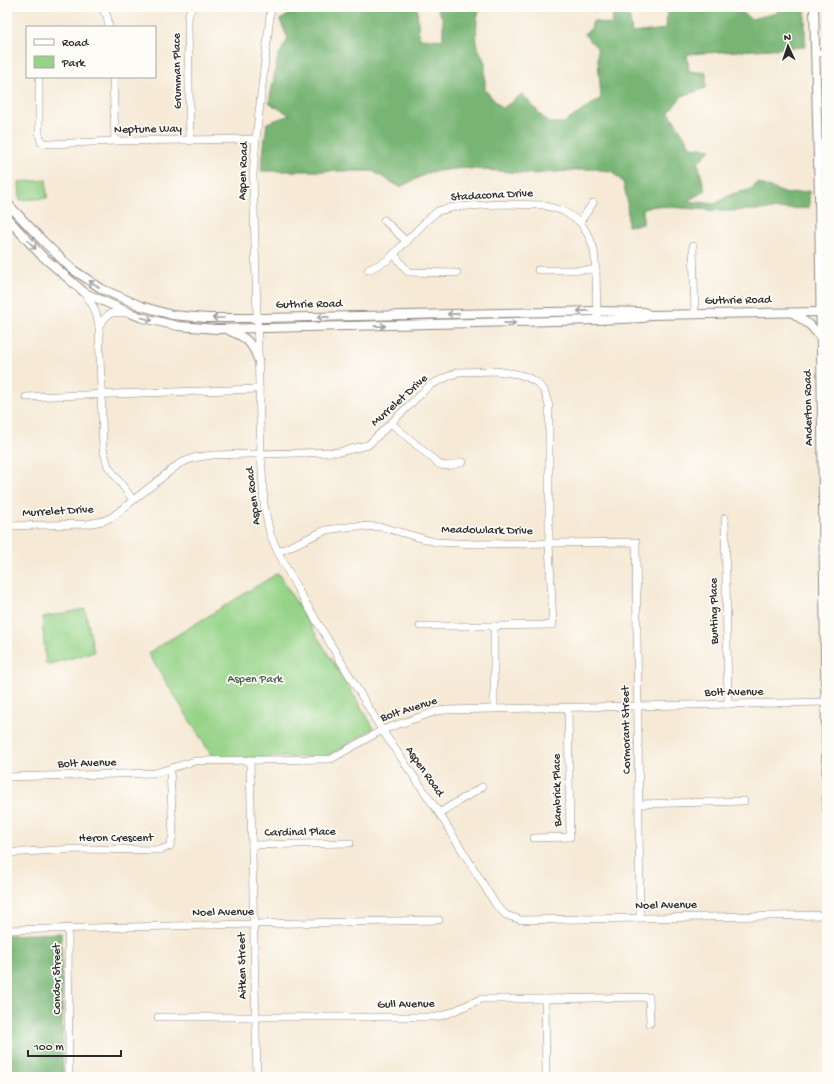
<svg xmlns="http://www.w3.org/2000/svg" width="834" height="1084" font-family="'Gochi Hand',sans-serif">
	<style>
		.green { fill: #96d388; stroke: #607f5a }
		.forest { fill: #78b574; stroke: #527050 }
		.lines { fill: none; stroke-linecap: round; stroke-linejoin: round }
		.minor-casing { stroke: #908a80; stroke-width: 8 }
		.major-casing { stroke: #908a80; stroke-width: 10 }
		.minor { stroke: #fff; stroke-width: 7 }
		.major { stroke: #fff; stroke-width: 8 }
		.oneway { stroke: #a0a0a0 }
		.labels { text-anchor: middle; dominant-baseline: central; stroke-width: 3.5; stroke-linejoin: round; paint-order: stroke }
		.street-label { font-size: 12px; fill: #2b2b2b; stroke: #fdfcf7 }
		.park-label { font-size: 12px; fill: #4b5d47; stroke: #fdfcf7 }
	</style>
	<rect width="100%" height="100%" fill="#fdfcf7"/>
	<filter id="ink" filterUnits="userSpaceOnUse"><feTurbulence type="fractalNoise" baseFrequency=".025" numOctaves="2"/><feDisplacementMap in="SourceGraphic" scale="8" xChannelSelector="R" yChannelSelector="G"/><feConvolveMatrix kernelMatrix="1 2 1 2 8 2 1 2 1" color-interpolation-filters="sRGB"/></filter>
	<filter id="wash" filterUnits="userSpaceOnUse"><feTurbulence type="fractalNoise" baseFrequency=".012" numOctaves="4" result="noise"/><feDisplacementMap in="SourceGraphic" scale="16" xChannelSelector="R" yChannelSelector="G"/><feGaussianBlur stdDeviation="0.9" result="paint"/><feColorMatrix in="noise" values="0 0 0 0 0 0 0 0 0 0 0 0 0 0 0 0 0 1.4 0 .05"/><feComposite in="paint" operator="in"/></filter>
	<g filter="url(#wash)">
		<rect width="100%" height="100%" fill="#f6e9d6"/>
		<!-- green -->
		<g class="green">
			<path d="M46,180L47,198L20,200L19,182Z"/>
			<path d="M278,573L374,728L327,757L213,758L148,653Z"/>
			<path d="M85,609L94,652L46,665L43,629V617Z"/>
		</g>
		<!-- forest -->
		<g class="forest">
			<path d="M294,7H417L419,38L443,40V19L436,7H480L477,19L476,43L485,63V90L502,109L522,94L548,123H564L601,98L597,48L584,34L591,29L593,21L612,25L613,12L593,11L598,7H628L632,33L666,29L667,7H736L751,19L777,13L779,7H805V47L687,54L689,71L706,73V88L682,96L669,112L691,147L711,149L698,163L705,191L687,201L715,204L732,194L749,190L758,183L787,194L809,191V208L724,211L655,206L643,209V224L628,226L627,199L623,182L611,171L591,169L532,174L463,168L430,172L400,187L372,171H261L267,123L290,115L269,103L278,56L288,39L280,20L295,11Z"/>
			<path d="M61,933L63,1077H7V935Z"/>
		</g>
	</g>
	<g filter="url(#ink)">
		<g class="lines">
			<defs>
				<g id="minor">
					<path d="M101,7L107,16L109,27"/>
					<path d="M271,7L256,139L253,174L261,454L264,505L270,534L278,552L297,588L382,730L439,813L496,905L506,915L521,920L827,915"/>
					<path d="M815,53H827"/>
					<path d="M39,77V134L41,142L50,144L115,141L256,139"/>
					<path d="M113,77L115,141"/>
					<path d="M190,141L188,25C188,18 188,12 193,7"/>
					<path d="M384,220L407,242"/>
					<path d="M580,222L593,203"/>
					<path d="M693,246L695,314"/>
					<path d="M394,254L408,272L457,273"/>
					<path d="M368,270L388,260L427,220L438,211L454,207L500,204L543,205L563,211L580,222L590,238L594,250L596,270L597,320"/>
					<path d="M538,270H596"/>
					<path d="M85,293C93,305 97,312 99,326L103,449L108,466L133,500"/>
					<path d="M99,326C109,311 111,312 127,313"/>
					<path d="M26,397L259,389"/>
					<path d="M391,423L440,465L448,466L463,462"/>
					<path d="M725,518L728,704"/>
					<path d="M7,526L87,524L103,521L112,517L179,464L193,458L212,455L339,452L368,445L391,423L430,385L458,372L496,371L517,374L527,377L536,382L544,390L549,406V543L553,625L494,626V708"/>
					<path d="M278,552L326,530L355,526L382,527L435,542L477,544L636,542L640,917"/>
					<path d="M420,626H494"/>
					<path d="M250,760L257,1077"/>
					<path d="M7,777L155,773L195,761L331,759L382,730L437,711L446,710L827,702"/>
					<path d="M639,804L744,801"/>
					<path d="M439,813L482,787"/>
					<path d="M534,838L570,837L568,707"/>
					<path d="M252,845L350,843"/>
					<path d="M7,853L75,849L160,850L170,846L173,835L170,769"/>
					<path d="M68,928L69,1077"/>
					<path d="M7,930L254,924L439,920"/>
					<path d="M545,999L546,1077"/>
					<path d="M158,1017H437L447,1014L481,999H545L649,997L650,1023"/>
				</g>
				<g id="major">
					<path d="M814,7L819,195L827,810"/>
					<path d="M7,203L43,241L72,269L102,289L141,306L172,315L207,318H264L597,311L644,312L649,315"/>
					<path d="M7,218L41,255L85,293L130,313L143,318L178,326L217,329L265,328L597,320L644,318L649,315L820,312"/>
					<path d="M793,313L811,326L821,338"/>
					<path d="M230,331C246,337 252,343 258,359"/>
				</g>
			</defs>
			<!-- minor casing -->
			<use href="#minor" class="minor-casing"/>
			<!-- major casing -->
			<use href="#major" class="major-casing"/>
			<!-- minor -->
			<use href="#minor" class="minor"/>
			<!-- major -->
			<use href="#major" class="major"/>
		</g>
		<!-- one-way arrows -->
		<defs><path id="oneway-shaft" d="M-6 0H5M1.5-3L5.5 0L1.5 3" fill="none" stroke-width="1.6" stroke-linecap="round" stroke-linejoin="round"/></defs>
		<g class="oneway">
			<use href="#oneway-shaft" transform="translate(32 245) rotate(48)"/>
			<use href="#oneway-shaft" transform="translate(94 284) rotate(-145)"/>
			<use href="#oneway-shaft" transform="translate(583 311) rotate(179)"/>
			<use href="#oneway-shaft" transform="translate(453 314) rotate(179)"/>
			<use href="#oneway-shaft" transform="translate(323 317) rotate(179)"/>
			<use href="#oneway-shaft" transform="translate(218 318) rotate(180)"/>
			<use href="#oneway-shaft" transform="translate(147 319) rotate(15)"/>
			<use href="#oneway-shaft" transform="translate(510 323) rotate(-1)"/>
			<use href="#oneway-shaft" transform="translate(380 326) rotate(-1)"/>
		</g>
	</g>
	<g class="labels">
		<!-- street labels -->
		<g class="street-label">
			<text transform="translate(178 71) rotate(-91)">Grumman Place</text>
			<text transform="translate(148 130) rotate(-1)">Neptune Way</text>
			<text transform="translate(244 171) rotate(-88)">Aspen Road</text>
			<text transform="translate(492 196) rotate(-3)">Stadacona Drive</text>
			<text transform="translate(738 301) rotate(-1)">Guthrie Road</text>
			<text transform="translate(309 305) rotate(-1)">Guthrie Road</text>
			<text transform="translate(400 401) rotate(-42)">Murrelet Drive</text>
			<text transform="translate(809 408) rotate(-91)">Anderton Road</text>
			<text transform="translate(254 496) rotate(-97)">Aspen Road</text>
			<text transform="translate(58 512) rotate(-3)">Murrelet Drive</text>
			<text transform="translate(487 531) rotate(1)">Meadowlark Drive</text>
			<text transform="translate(715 611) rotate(-91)">Bunting Place</text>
			<text transform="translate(734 693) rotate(-1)">Bolt Avenue</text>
			<text transform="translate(409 710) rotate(-18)">Bolt Avenue</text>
			<text transform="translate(627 730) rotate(-91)">Cormorant Street</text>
			<text transform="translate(87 764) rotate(-2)">Bolt Avenue</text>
			<text transform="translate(424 772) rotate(55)">Aspen Road</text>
			<text transform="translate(558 790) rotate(-91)">Bambrick Place</text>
			<text transform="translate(300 833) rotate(-1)">Cardinal Place</text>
			<text x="116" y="839">Heron Crescent</text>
			<text transform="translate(666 906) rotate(-1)">Noel Avenue</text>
			<text transform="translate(223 913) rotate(-1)">Noel Avenue</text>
			<text transform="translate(243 966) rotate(-91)">Aitken Street</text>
			<text transform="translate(58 979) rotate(-90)">Condor Street</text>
			<text transform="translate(406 1005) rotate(-1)">Gull Avenue</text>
		</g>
		<!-- park labels -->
		<g class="park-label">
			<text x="255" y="680">Aspen Park</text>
		</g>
	</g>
	<!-- margin -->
	<rect width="834" height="1084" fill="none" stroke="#fdfcf7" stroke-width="24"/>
	<!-- legend -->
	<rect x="26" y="26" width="130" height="52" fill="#fdfcf7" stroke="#a9a8a5"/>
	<rect x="34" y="39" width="20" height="6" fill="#ffffff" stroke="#a9a8a5"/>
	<text x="62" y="46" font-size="12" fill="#2b2b2b">Road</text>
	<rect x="34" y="56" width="20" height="12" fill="#96d388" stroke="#a9a8a5"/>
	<text x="62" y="66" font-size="12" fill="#2b2b2b">Park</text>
	<!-- north arrow -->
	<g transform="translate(788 46) rotate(357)" stroke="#fdfcf7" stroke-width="3" paint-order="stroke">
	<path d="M0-3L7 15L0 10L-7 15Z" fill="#2b2b2b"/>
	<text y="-6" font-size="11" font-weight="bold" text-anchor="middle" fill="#2b2b2b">N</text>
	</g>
	<!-- scale -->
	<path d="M28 1050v6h93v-6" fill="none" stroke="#2b2b2b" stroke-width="2"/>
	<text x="34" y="1050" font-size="12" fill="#2b2b2b" stroke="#fdfcf7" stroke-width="3" paint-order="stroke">100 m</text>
</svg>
